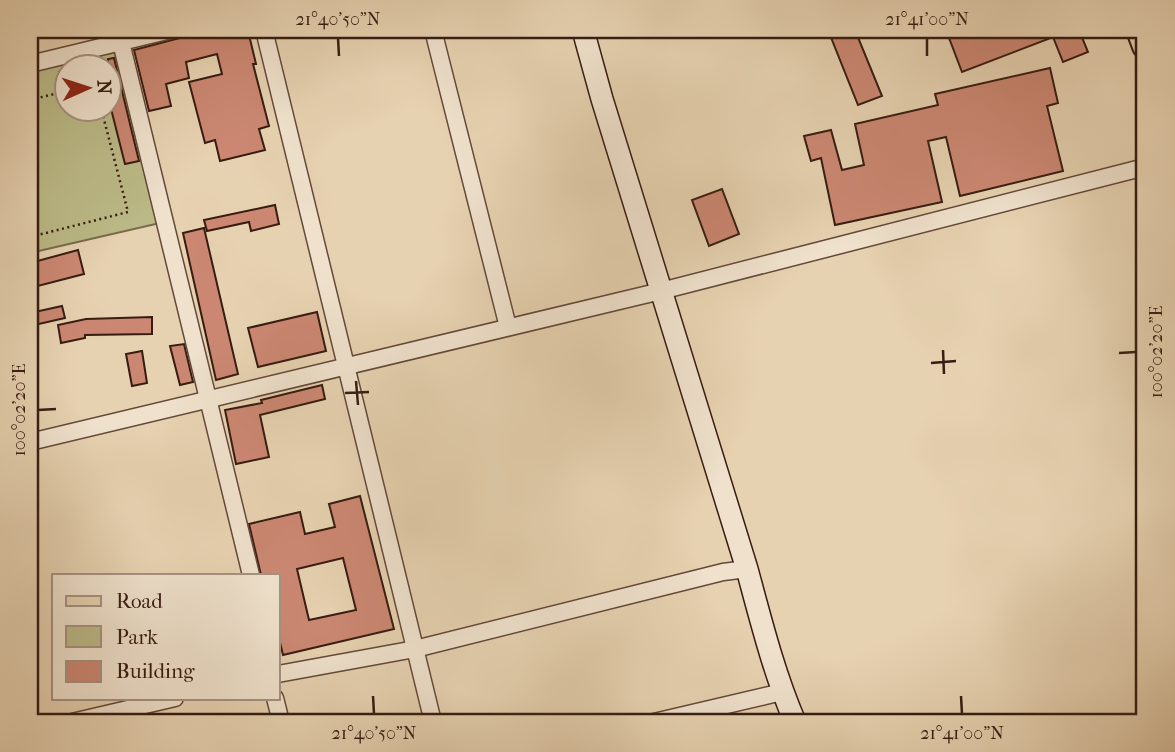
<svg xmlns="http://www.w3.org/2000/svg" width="1175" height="752" font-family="'IM FELL French Canon',serif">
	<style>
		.green { fill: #bbba87; stroke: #796b4c; stroke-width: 2; fill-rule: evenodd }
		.building { fill: #cb8772; stroke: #371c11; stroke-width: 2; fill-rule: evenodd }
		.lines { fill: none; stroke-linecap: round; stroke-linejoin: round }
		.street-casing { stroke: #634939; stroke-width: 19 }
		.secondary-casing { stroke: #371c11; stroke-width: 24 }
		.primary-casing { stroke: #371c11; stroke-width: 28 }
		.path { stroke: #371c11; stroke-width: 2.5; stroke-dasharray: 2 3.5; stroke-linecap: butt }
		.street { stroke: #efe1cc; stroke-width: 16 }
		.secondary { stroke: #efe1cc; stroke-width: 21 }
		.primary { stroke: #e6d1b0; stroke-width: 24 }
		.ticks { fill: none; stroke: #371c11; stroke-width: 2.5 }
		.neatline { fill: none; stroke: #371c11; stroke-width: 2.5 }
		.ticks-label { font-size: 18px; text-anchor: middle; fill: #371c11 }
	</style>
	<rect width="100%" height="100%" fill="#e6d1b0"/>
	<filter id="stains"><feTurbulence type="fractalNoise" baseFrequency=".00286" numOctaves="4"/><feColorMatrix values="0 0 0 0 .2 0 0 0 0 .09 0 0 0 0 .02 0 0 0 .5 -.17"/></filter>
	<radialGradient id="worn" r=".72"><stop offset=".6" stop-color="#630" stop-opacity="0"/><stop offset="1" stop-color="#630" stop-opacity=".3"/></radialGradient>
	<!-- green -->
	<path class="green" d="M117,48L160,223L30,253V71ZM66,66H108V108H66Z"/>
	<!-- building -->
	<g class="building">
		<path d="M210,30H240L249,35L256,64H253L269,126L259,129L265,150L220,161L215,140L205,143L189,82L222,74L217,54L186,62L189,78L166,84L171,106L149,111L134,50Z"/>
		<path d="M828,30H855L882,96L858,105Z"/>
		<path d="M946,30H1079L1088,52L1063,62L1053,37L962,72Z"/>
		<path d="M114,58L139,161L125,164L108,97V59Z"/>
		<path d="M1050,68L1058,103L1047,106L1063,171L960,196L946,137L928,141L942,202L835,225L821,158L811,161L804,136L831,130L842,170L864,165L855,124L938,105L935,94Z"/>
		<path d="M722,189L739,234L709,246L692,200Z"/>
		<path d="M275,205L279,224L251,231L249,222L207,231L204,220Z"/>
		<path d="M204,228L238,374L216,380L183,233Z"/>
		<path d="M78,250L84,274L30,288V263Z"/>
		<path d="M62,306L65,318L30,326V313Z"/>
		<path d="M317,312L326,351L258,367L248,328Z"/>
		<path d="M152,317V334L85,335V338L61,343L58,325L86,319Z"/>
		<path d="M184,344L193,382L180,385L170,346Z"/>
		<path d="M142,351L147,383L132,386L126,354Z"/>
		<path d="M322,385L325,399L260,415L269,457L236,464L225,410L262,403L261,400Z"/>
		<path d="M360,496L394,629L283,655L278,634V575H261L249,524L300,512L305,534L335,527L329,504ZM343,558L356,610L309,620L297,569Z"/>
	</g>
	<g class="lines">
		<defs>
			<g id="street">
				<path d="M118,30L251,575"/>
				<path d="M264,30L433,722"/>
				<path d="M433,30L508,327"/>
				<path d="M30,64L171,30"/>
				<path d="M30,442L661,291L1145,167"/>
				<path d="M278,674L415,649L723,572L747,569"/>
				<path d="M275,698L279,714"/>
				<path d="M72,722L175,698"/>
				<path d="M654,722L782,692"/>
			</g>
			<path id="secondary" d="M583,30L602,99L747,569C761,621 774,673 795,722"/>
			<path id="primary" d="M1139,30L1145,46"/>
		</defs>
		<!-- street casing -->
		<use href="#street" class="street-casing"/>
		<!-- secondary casing -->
		<use href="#secondary" class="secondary-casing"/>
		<!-- primary casing -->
		<use href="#primary" class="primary-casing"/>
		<!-- path -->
		<g class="path">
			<path d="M59,71L63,92"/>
			<path d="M30,100L66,91"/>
			<path d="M30,237L128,212L101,108"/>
		</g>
		<!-- street -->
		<use href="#street" class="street"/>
		<!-- secondary -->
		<use href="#secondary" class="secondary"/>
		<!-- primary -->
		<use href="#primary" class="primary"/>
	</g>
	<!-- ticks -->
	<path class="ticks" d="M338,38L339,56M927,38V56M943,350L944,374M1119,353L1136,352M931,363L956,361M356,381L358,405M345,393L369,392M38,410L56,409M373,696L374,714M961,696L962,714"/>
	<!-- margin -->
	<rect width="1175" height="752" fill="none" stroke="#e6d1b0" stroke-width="77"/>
	<!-- legend -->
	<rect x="52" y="574" width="228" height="126" fill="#efe1cc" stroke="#a59281" stroke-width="2"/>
	<rect x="66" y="596" width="35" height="10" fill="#e6d1b0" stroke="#a59281" stroke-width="2"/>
	<text x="116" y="608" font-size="21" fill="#371c11">Road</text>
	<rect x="66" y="626" width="35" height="21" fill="#bbba87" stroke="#a59281" stroke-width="2"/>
	<text x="116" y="644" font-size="21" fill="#371c11">Park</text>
	<rect x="66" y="661" width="35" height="21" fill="#cb8772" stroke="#a59281" stroke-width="2"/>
	<text x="116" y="678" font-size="21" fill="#371c11">Building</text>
	<!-- north arrow -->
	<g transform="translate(88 88) rotate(87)"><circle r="33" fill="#efe1cc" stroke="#a59281" stroke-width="2"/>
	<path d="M0-5L12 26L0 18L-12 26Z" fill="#8f2418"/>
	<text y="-10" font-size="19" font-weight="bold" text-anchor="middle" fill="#371c11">N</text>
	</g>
	<rect x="38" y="38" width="1098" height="676" class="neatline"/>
	<g class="ticks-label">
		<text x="338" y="25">21°40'50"N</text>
		<text x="927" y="25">21°41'00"N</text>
		<text transform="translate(1156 352) rotate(-90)" y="6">100°02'20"E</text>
		<text transform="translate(19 410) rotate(-90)" y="6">100°02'20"E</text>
		<text x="374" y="739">21°40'50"N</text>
		<text x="962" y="739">21°41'00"N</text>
	</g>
	<rect width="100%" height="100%" filter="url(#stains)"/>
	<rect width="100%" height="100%" fill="url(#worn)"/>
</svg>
